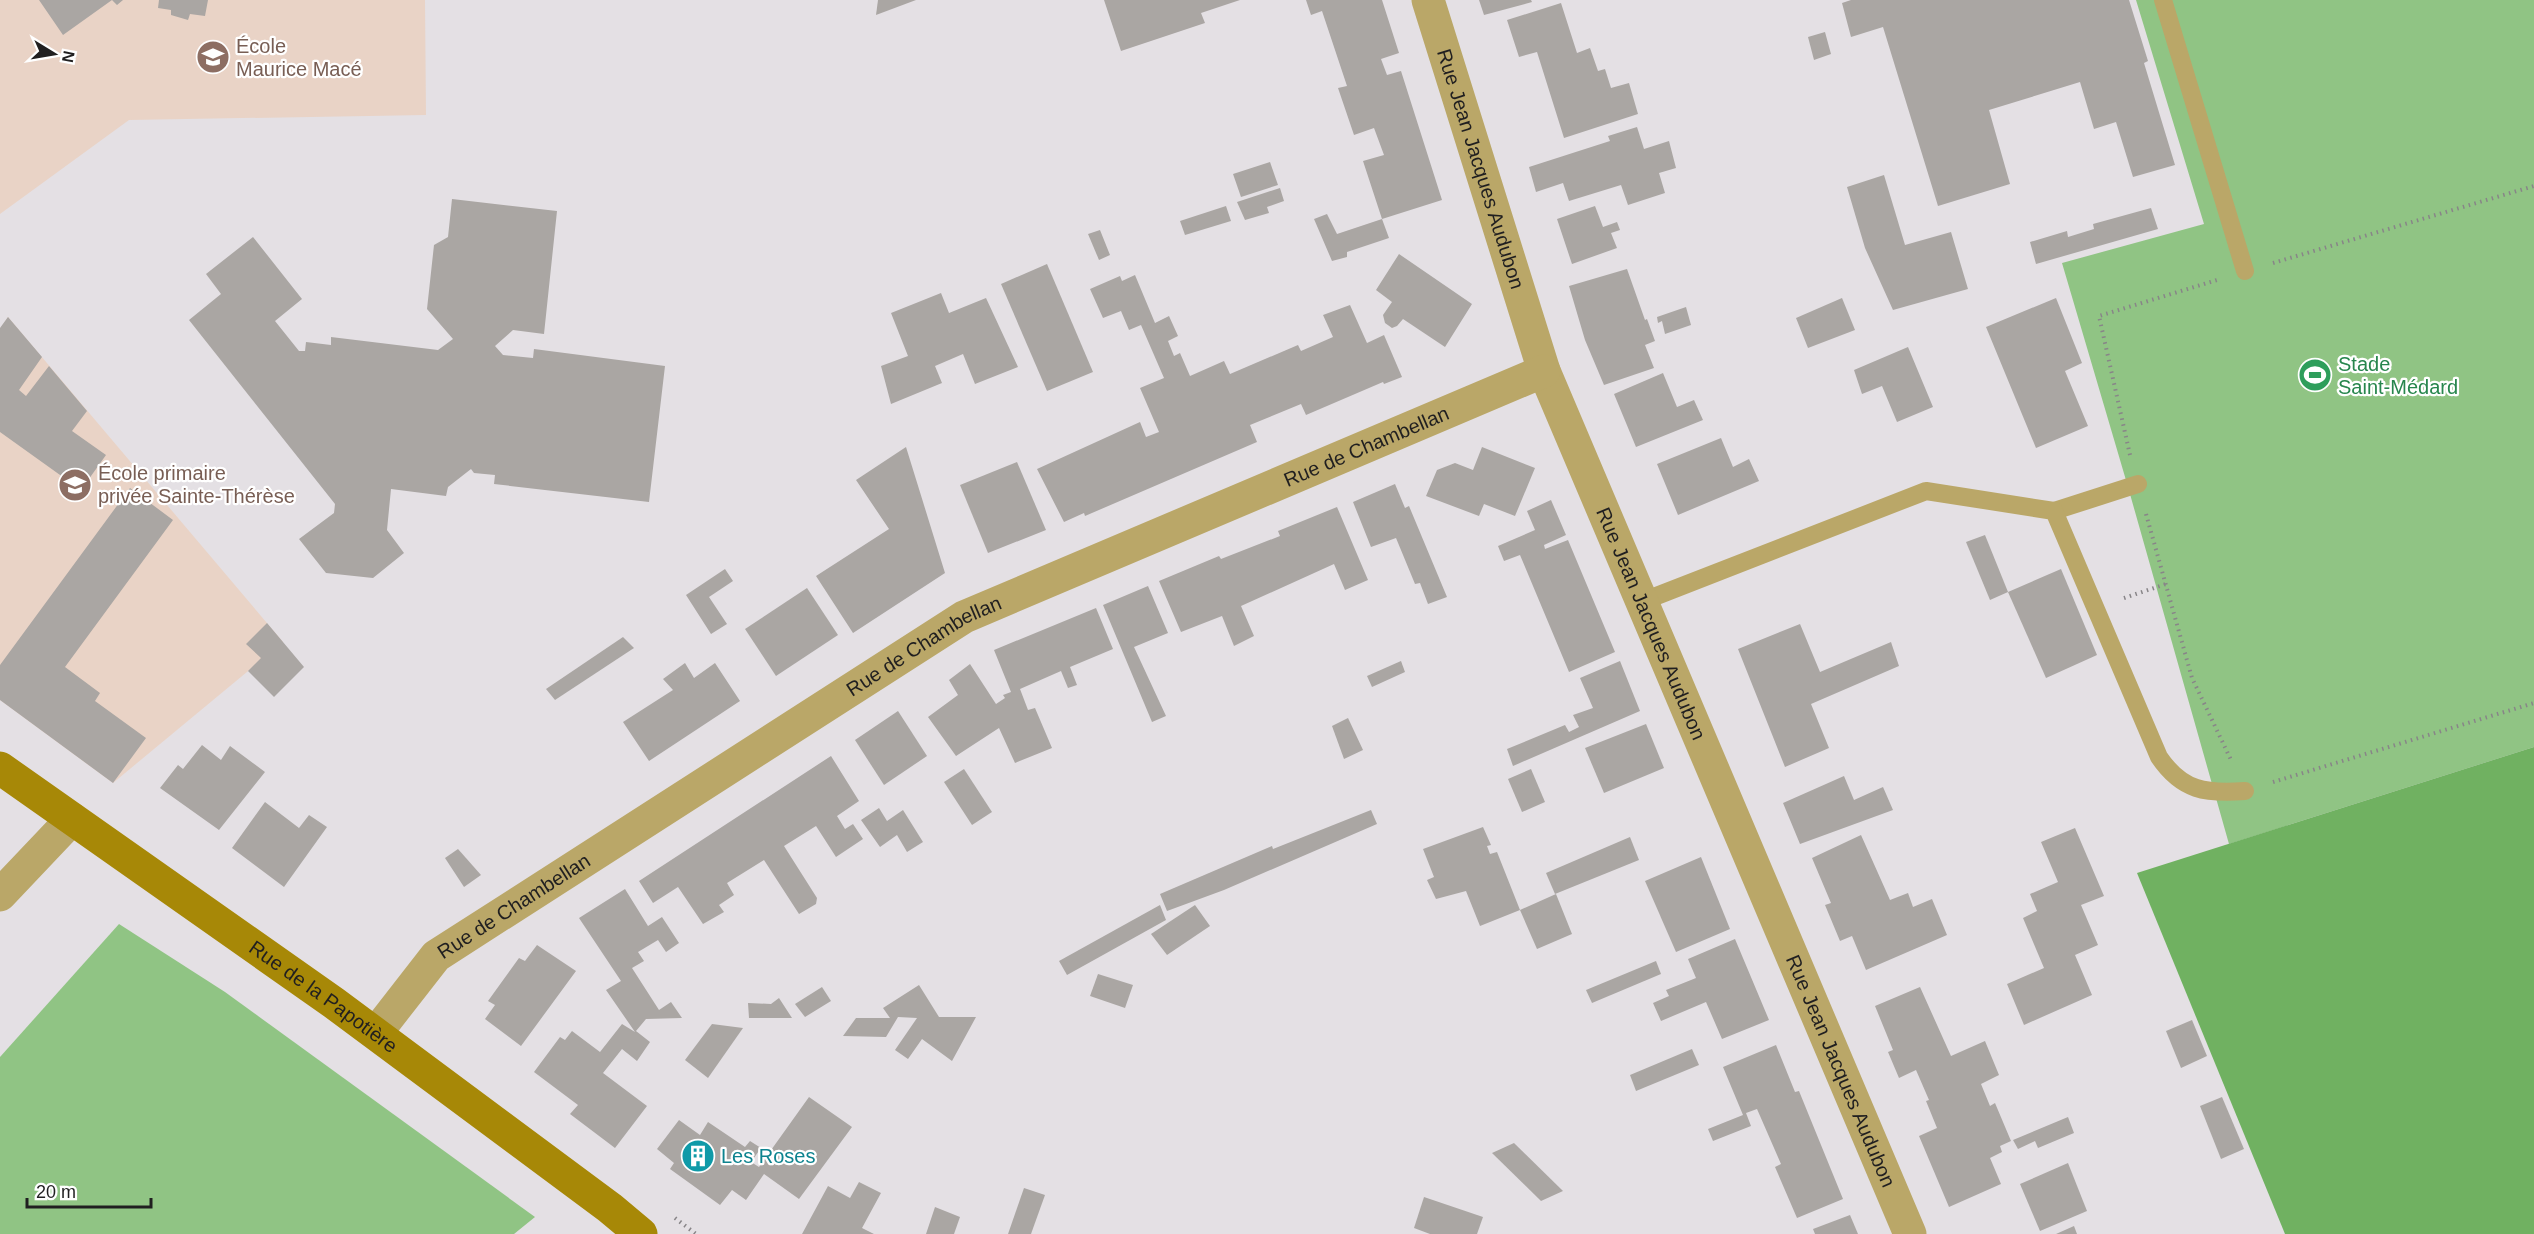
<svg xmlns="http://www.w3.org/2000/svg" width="2534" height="1234" font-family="Arial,sans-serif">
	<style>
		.education { fill: #e9d3c6 }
		.green { fill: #90c484 }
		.forest { fill: #70b161 }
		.building { fill: #aaa6a3 }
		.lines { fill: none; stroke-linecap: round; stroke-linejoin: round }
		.path { stroke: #888588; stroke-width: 4; stroke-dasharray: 1.5 4.5; stroke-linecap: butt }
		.lane { stroke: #baa768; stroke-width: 18 }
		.street { stroke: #baa768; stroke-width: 33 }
		.secondary { stroke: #a78807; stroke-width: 33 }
		.labels { text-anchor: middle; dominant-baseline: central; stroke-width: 4.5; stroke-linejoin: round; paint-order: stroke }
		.education-label { font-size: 20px; fill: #785e54; stroke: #fff; text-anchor: start }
		.street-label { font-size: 20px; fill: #201f20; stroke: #fff }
		.leisure-label { font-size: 20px; fill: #27864d; stroke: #fff; text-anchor: start }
		.culture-label { font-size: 20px; fill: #0d838f; stroke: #fff; text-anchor: start }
	</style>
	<rect width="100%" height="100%" fill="#e4e0e4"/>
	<!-- education -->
	<g class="education">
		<path d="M0,0H425L426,115L129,120L0,214Z"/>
		<path d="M8,317L283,642L113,783L0,700V329Z"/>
	</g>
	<!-- green -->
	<g class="green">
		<path d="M2136,0H2534V747L2229,844L2128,487L2062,263L2204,224Z"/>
		<path d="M119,924L225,992L535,1217L514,1234H0V1057Z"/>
	</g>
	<!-- forest -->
	<path class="forest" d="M2534,747V1234H2285L2137,873Z"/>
	<!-- building -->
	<g class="building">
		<path d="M39,0H123L117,5L112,0L63,35Z"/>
		<path d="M159,0H208L205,16L190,14L188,20L171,15V10L158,8Z"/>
		<path d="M878,0H916L876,15Z"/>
		<path d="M1104,0H1240L1201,13L1205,23L1121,51Z"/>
		<path d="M1306,0H1382L1399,53L1381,59L1387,75L1401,71L1442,200L1382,219L1363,161L1384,155L1374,128L1354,135L1338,88L1347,86L1322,11L1311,15Z"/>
		<path d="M1479,0H1531L1532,2L1484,15Z"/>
		<path d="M1851,0H2129L2148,61L2144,63L2175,165L2133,177L2116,122L2094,129L2080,82L1989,110L2010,184L1938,206L1883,27L1851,37L1842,3Z"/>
		<path d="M1561,3L1577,53L1590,48L1598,71L1605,69L1611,88L1629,83L1638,114L1564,138L1537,52L1519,57L1507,20Z"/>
		<path d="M1825,32L1831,54L1814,60L1808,37Z"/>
		<path d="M1637,127L1644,149L1669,141L1676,168L1659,173L1665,193L1628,205L1621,185L1569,201L1563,183L1536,192L1529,167L1610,141L1608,136Z"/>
		<path d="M1270,162L1278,185L1241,197L1233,174Z"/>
		<path d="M1884,175L1905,245L1951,232L1968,289L1893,310L1865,248L1847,187Z"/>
		<path d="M1280,188L1284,201L1267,207L1269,213L1245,220L1237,202Z"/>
		<path d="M452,199L557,211L544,334L513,330L495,346L503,355L533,358L534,349L665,366L649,502L494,484L495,475L474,473L471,469L448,487L446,496L391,489L387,530L404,553L373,578L326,573L299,539L334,513L335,504L189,320L221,294L206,274L253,237L302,299L275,321L299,351H305L306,342L331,345V337L438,350L453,339L427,309L434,245L448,237Z"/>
		<path d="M1226,206L1231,221L1185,235L1180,221Z"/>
		<path d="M1595,206L1603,227L1617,222L1620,230L1611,233L1617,248L1572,264L1557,219Z"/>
		<path d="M2151,208L2158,229L2036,264L2030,242L2067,231L2068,237L2094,229L2093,224Z"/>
		<path d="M1327,214L1337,234L1382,219L1389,238L1347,252V257L1332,261L1314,219Z"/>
		<path d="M1100,230L1110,255L1099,260L1088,234Z"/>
		<path d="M1399,254L1472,304L1445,347L1403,319L1397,326L1392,328L1385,323L1383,315L1392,302L1376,290Z"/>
		<path d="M1047,264L1093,372L1047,391L1001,284Z"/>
		<path d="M1627,269L1645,320L1647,319L1655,341L1645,345L1654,368L1604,385L1585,340L1569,286Z"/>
		<path d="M1135,275L1155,323L1169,316L1178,336L1168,341L1174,356L1180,353L1190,376L1224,361L1230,374L1298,345L1301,351L1333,337L1323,315L1350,305L1367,343L1384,335L1402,377L1384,384L1383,382L1306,415L1301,404L1250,425L1257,442L1085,516L1084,513L1064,522L1037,469L1140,422L1146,437L1159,432L1140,388L1164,378L1141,325L1129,330L1121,311L1103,318L1090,289L1120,276L1122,281Z"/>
		<path d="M941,293L949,313L986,298L1018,367L975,384L963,354L935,366L942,383L891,404L881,366L908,356L891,313Z"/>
		<path d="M1842,298L1855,330L1808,348L1796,318Z"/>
		<path d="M2056,298L2082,363L2065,371L2088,426L2036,448L1986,327Z"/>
		<path d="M1686,307L1691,325L1665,334L1662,321L1658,323L1657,317Z"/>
		<path d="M8,317L42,357L19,390L26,396L49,366L87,411L72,431L106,455L81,490L0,432V328Z"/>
		<path d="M1908,347L1933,407L1897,422L1882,386L1862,394L1854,370Z"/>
		<path d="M1663,373L1677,407L1694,400L1703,420L1636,447L1614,394Z"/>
		<path d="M1721,438L1733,467L1749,459L1759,481L1678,515L1657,464Z"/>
		<path d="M906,447L945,573L853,633L816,576L889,529L856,480Z"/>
		<path d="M1482,447L1535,468L1515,516L1484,504L1479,516L1426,496L1437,470L1455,463L1473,470Z"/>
		<path d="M1017,462L1046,530L988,553L960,485Z"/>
		<path d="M1395,484L1405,508L1409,506L1447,597L1428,604L1420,583L1415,584L1396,538L1371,547L1353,502Z"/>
		<path d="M130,488L173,520L65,667L100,693L95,701L146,738L113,783L0,700V665Z"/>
		<path d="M1551,500L1566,535L1544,545L1545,549L1568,540L1615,652L1569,672L1520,555L1504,561L1498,546L1535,530L1527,511Z"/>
		<path d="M1337,507L1368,580L1345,590L1334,564L1241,606L1254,636L1234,646L1222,616L1181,632L1159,581L1219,556L1221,559L1280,536L1278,531Z"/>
		<path d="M1985,535L2008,592L1990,600L1966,542Z"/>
		<path d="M725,569L733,581L709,597L727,624L711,634L686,595Z"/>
		<path d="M2061,569L2097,655L2046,678L2008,592Z"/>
		<path d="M1148,586L1168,633L1134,647L1166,716L1152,722L1103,605Z"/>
		<path d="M807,588L838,635L776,676L745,629Z"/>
		<path d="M1096,608L1113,649L1070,667L1077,685L1068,688L1061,671L1020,689L1028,710L1035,708L1052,748L1015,763L999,728L956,756L928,717L958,695L949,680L970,664L996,704L1005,698L1003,695L1011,692L994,650Z"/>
		<path d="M267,623L304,667L274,697L248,671L261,658L246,644Z"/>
		<path d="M1800,624L1820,672L1891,642L1899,666L1811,704L1829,748L1785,767L1738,649Z"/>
		<path d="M623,637L634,648L555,700L546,689Z"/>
		<path d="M1401,661L1405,672L1372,687L1367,676Z"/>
		<path d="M1620,661L1640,711L1513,766L1507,749L1565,725L1569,732L1579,727L1573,715L1593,708L1580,678Z"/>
		<path d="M685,663L694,678L715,663L740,701L649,761L623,722L673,690L663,679Z"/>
		<path d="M898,711L927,756L884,785L855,740Z"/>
		<path d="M1348,718L1363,750L1344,759L1332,726Z"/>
		<path d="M1646,724L1664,768L1604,793L1585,748Z"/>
		<path d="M202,745L221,760L230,746L265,772L219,830L160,788L178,765L183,769Z"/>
		<path d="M831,756L859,801L837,816L845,829L853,824L863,839L836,857L816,826L784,846L817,898L816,904L799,914L764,860L727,883L734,895L719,905L724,912L703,924L678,887L653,903L639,881Z"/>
		<path d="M964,769L992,812L972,825L944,782Z"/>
		<path d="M1531,769L1545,802L1522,812L1508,779Z"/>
		<path d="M1844,776L1854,800L1883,787L1893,810L1800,844L1783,803Z"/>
		<path d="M265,802L299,828L309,815L327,827L284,887L232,848Z"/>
		<path d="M879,808L887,821L903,810L923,842L907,852L897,835L880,847L861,820Z"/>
		<path d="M1371,810L1377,824L1224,890L1167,911L1160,894L1272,846L1273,849Z"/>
		<path d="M1483,827L1491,845L1487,846L1490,854L1497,852L1520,910L1480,926L1466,891L1436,899L1427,880L1434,877L1423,849Z"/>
		<path d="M2075,828L2104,896L2081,905L2098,945L2075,955L2092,995L2024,1025L2007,984L2044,968L2023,918L2037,911L2030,894L2058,882L2041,842Z"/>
		<path d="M1861,835L1890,900L1908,893L1913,907L1932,899L1947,935L1866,970L1852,936L1840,941L1825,905L1831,903L1812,858Z"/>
		<path d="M1630,837L1639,860L1555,894L1546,873Z"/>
		<path d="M458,849L481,875L464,887L445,858Z"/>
		<path d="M1701,857L1730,929L1676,952L1645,881Z"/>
		<path d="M625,889L648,926L662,917L679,943L666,952L658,940L638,952L644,961L632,968L659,1010L671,1002L682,1018L646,1019L636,1031L650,1042L637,1061L622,1049L603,1073L647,1106L615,1148L570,1114L578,1105L534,1072L560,1037L565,1040L572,1031L600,1052L622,1024L635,1032L606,990L621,981L579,918Z"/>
		<path d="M1556,894L1572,934L1537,949L1520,910Z"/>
		<path d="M1160,905L1166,920L1067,975L1059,961Z"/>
		<path d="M1195,905L1210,926L1167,955L1151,934Z"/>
		<path d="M1735,939L1769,1020L1722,1039L1706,1002L1661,1021L1653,1003L1669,996L1666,990L1696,978L1688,959Z"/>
		<path d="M537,945L576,971L521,1046L485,1019L495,1005L488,1001L519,958L525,961Z"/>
		<path d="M1656,961L1661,974L1592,1003L1586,990Z"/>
		<path d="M1098,974L1133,985L1125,1008L1090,996Z"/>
		<path d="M919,985L939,1017H976L952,1061L922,1039L908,1059L895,1050L917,1018L898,1017L886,1037L843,1036L856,1018H890L883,1008Z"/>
		<path d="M822,987L831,1001L805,1017L795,1004Z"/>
		<path d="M1920,987L1951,1056L1985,1041L1999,1075L1981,1084L1990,1106L1995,1103L2011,1141L2000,1146L2002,1152L1990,1158L2001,1184L1949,1207L1919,1136L1937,1128L1926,1101L1929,1100L1916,1070L1899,1078L1888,1052L1893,1050L1875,1006Z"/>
		<path d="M779,998L792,1018H749L748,1003L771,1004Z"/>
		<path d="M2192,1020L2207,1056L2181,1068L2166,1031Z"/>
		<path d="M712,1024L743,1028L708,1078L685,1060Z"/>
		<path d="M1776,1045L1795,1092L1799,1091L1843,1199L1797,1218L1775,1167L1781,1164L1757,1109L1746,1113L1751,1126L1713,1141L1708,1129L1743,1115L1723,1067Z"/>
		<path d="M1692,1049L1699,1065L1636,1091L1630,1075Z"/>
		<path d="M809,1097L852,1127L799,1199L764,1174L746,1200L732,1190L720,1205L670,1169L674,1163L657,1149L679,1120L700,1135L708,1122L745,1147L750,1141L761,1148L751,1162L759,1167Z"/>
		<path d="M2222,1097L2244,1149L2221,1159L2200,1106Z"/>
		<path d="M2068,1117L2074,1133L2038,1148L2035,1141L2018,1149L2013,1140Z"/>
		<path d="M1514,1143L1563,1191L1541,1201L1492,1153Z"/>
		<path d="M2068,1163L2087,1211L2040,1231L2020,1184Z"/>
		<path d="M859,1182L881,1193L862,1228L874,1234H802L828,1186L850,1198Z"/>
		<path d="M1024,1188L1045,1195L1031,1234H1008Z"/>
		<path d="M1424,1197L1483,1217L1477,1234H1430L1414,1228Z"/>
		<path d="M935,1207L960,1217L954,1234H926Z"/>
		<path d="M1850,1215L1858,1234H1815L1813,1229Z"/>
		<path d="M2074,1226L2077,1234H2056Z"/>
	</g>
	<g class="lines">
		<!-- path -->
		<g class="path">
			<path d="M2273,263L2534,186"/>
			<path d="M2130,455L2099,316L2217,280"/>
			<path d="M2146,514L2192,678L2232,762"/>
			<path d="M2124,598L2166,584"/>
			<path d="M2273,782L2534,703"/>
			<path d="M675,1218L696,1234"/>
		</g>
		<!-- lane -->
		<g class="lane">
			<path d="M2163,0L2245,271"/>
			<path d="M2054,511L2138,484"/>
			<path d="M1641,602L1926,491L2054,511L2159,757C2182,791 2206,794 2245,791"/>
		</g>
		<!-- street -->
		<g class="street">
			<path id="s1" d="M1428,0L1544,371L1910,1234"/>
			<path d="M0,895L72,819"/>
			<path id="s2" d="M376,1033L436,956L964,617L1544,371"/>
		</g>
		<!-- secondary -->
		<path class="secondary" id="s3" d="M0,768L334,1003L610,1208L641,1234"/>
	</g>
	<!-- icons -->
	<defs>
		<symbol id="school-disc" viewBox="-11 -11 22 22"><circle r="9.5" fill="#8d6e63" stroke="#fff"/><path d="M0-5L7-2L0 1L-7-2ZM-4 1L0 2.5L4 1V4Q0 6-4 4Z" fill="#fff"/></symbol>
		<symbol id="stadium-disc" viewBox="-11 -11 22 22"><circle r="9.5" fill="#2e9e5b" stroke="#fff"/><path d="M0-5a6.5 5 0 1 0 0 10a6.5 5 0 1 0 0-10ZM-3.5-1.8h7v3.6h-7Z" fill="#fff"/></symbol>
		<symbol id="building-disc" viewBox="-11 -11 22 22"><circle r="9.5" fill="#0f9aa8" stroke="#fff"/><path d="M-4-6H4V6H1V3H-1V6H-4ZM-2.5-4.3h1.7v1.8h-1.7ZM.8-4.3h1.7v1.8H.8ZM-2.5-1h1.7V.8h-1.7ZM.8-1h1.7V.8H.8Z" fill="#fff"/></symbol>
	</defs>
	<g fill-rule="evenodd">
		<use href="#school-disc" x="194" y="38" width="38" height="38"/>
		<use href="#stadium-disc" x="2296" y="356" width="38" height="38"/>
		<use href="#school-disc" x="56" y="466" width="38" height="38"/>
		<use href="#building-disc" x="679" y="1137" width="38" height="38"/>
	</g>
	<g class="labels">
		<!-- education labels -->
		<g class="education-label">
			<text x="236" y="46">École<tspan x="236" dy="23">Maurice Macé</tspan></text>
			<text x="98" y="473">École primaire<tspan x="98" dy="23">privée Sainte-Thérèse</tspan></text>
		</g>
		<!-- street labels -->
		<g class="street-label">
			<text stroke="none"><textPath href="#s1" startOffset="177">Rue Jean Jacques Audubon</textPath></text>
			<text stroke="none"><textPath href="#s2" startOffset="1162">Rue de Chambellan</textPath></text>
			<text stroke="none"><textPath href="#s1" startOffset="663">Rue Jean Jacques Audubon</textPath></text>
			<text stroke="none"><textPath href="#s2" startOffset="676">Rue de Chambellan</textPath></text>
			<text stroke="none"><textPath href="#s2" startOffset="190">Rue de Chambellan</textPath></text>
			<text stroke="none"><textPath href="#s3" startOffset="396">Rue de la Papotière</textPath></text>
			<text stroke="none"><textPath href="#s1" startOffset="1149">Rue Jean Jacques Audubon</textPath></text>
		</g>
		<!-- leisure labels -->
		<g class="leisure-label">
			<text x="2338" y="364">Stade<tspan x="2338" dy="23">Saint-Médard</tspan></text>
		</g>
		<!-- culture labels -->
		<g class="culture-label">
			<text x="721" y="1156">Les Roses</text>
		</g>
	</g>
	<!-- north arrow -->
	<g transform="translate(54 54) rotate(101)" stroke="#ffffff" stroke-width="4.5" paint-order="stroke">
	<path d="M0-4.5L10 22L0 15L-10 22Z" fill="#201f20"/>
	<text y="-9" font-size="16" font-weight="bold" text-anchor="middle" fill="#201f20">N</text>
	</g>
	<!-- scale -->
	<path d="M27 1198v9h124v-9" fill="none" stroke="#201f20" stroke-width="3"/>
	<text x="36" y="1198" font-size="18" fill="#201f20" stroke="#ffffff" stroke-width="4.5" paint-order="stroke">20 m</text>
</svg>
